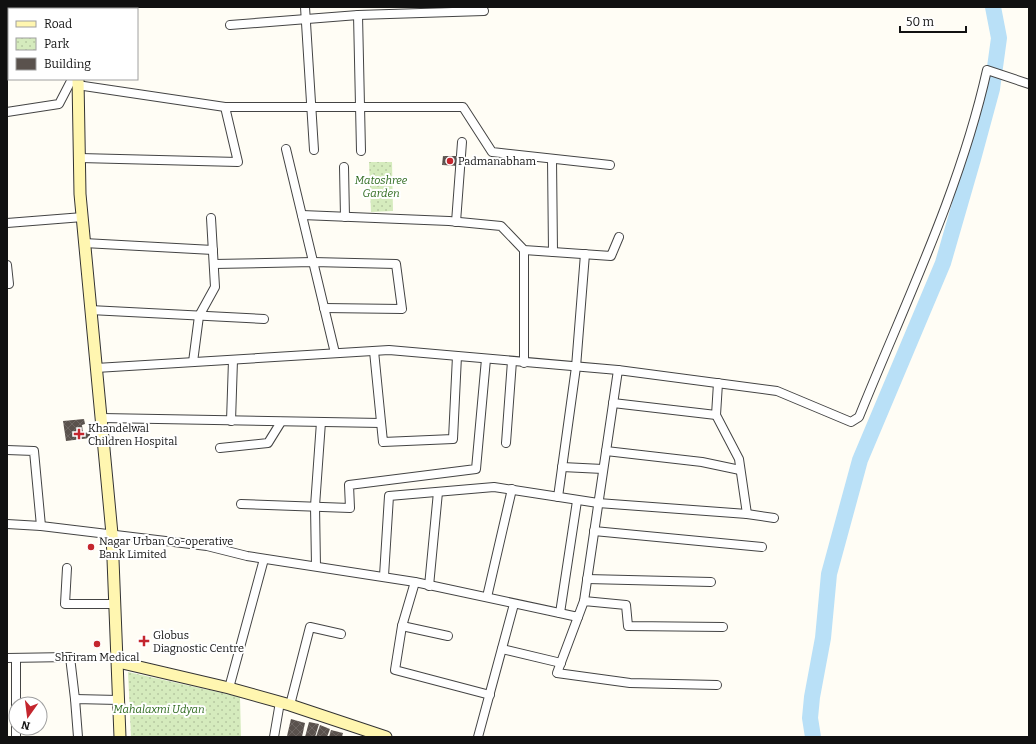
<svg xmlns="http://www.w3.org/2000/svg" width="1036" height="744" font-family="Bitter,serif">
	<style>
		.park { fill: url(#park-dots) }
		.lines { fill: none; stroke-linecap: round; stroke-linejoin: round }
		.river { stroke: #b9e0f7; stroke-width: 16 }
		.building { fill: url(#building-cross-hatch) }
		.street-casing { stroke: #444; stroke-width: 10 }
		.secondary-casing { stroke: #333; stroke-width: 13 }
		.street { stroke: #fff; stroke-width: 8 }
		.secondary { stroke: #fff6b0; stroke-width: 11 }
		.poi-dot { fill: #c4262e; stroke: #fff; stroke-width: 1.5 }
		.labels { text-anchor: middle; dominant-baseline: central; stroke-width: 4; stroke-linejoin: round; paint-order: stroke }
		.poi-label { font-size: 11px; fill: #111; stroke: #fff; text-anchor: start }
		.park-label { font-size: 11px; font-style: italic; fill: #2f6b1f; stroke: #fff }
	</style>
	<defs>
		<pattern id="park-dots" width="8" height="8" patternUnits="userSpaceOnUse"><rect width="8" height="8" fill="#d5ebbd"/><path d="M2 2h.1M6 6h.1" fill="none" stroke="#b6c8a1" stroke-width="1.8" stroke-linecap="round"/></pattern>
		<pattern id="building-cross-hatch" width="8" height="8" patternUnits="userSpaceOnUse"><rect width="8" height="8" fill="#5a524d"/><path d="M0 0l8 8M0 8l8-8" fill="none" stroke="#6d6662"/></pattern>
	</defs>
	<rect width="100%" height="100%" fill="#fffdf5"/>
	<!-- park -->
	<g class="park">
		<path d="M369,162H392L393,211L371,212Z"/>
		<path d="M128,672L240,697L241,737H131Z"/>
	</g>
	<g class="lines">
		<!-- river -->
		<path class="river" d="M813,737L810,718L812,697L823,638L829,574L860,460L943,263L973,159L992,89L999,38L993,7"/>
	</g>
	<!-- building -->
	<g class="building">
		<path d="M443,156H458V166L442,165Z"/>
		<path d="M84,419L85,424L82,425L83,433L90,432V438L66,441L63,421Z"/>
		<path d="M291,719L305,723L302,737L287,736Z"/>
		<path d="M309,722L319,724L315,737H305Z"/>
		<path d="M320,725L330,729L327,737H316Z"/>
		<path d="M331,730L343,733L342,737H329Z"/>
	</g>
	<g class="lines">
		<defs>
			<g id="street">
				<path d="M305,7L314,150"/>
				<path d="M358,15L361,151"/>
				<path d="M230,25L358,15L484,11"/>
				<path d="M77,85L225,107H463L492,152L610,165"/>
				<path d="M7,112L59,104L72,79"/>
				<path d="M286,149L335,353"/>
				<path d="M80,158L238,162L225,107"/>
				<path d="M552,159L553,252"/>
				<path d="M344,167L345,217"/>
				<path d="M302,215L449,221L501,226L524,250L611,256L619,237"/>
				<path d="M456,222L462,142"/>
				<path d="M7,223L83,217"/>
				<path d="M84,243L213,250"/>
				<path d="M524,250V363"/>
				<path d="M214,264L313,262L396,264L402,309L324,308"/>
				<path d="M7,265L9,284H7"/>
				<path d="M90,310L264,319"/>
				<path d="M374,351L383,442L453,439L457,356"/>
				<path d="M193,362L199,316L215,287L211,218"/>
				<path d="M96,368L389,350L618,370"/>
				<path d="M718,383L716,415L739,459L747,514"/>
				<path d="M613,403L716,415"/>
				<path d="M102,418L381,423"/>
				<path d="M231,421L233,360"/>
				<path d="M506,443L512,361"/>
				<path d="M220,448L268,443L281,422"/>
				<path d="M7,450L34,451L41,526"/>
				<path d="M606,451L702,462L740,470"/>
				<path d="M562,467L603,469"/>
				<path d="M558,497L576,367L585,254"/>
				<path d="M241,504L350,508L349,485L476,469L486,359"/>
				<path d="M7,524L41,526L207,546L247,556L415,582L578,617L584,601L626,605L628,626L723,627"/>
				<path d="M594,531L762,547"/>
				<path d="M316,566L315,506L321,422"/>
				<path d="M67,568L65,604H113"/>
				<path d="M384,576L389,496L494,487L598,503L747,514L774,518"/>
				<path d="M587,579L711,582"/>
				<path d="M415,582L402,626L395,670L490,695"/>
				<path d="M429,586L438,492"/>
				<path d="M487,597L512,489"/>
				<path d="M584,601L618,370L777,391L851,422L859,417C905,303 960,191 987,70L1029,84"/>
				<path d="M560,613L577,501"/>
				<path d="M578,617L557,673L630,683L717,685"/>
				<path d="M402,626L448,636"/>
				<path d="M502,649L561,663"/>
				<path d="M7,658L70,657L75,699"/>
				<path d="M229,688L264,559"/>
				<path d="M290,705L310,627L341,634"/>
				<path d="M16,737V658"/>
				<path d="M78,737L75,699L118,700"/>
				<path d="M274,737L280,702"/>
				<path d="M478,737L514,604"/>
			</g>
			<g id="secondary">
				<path d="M79,9V7"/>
				<path d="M78,79L80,194L112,534L120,737"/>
				<path d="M118,662L229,688L290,705L386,737"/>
			</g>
		</defs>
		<!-- street casing -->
		<use href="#street" class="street-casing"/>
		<!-- secondary casing -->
		<use href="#secondary" class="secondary-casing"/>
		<!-- street -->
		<use href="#street" class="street"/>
		<!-- secondary -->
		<use href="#secondary" class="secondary"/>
	</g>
	<!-- markers -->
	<g class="poi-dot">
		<circle cx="450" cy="161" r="4"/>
		<path d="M77 428h4v4h4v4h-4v4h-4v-4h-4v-4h4z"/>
		<circle cx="91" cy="547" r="4"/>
		<path d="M142 635h4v4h4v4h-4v4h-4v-4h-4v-4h4z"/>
		<circle cx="97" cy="644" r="4"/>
	</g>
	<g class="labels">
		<!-- poi labels -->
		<g class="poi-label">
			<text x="458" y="161">Padmanabham</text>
			<text x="88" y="428">Khandelwal<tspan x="88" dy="13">Children Hospital</tspan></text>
			<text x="99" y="541">Nagar Urban Co-operative<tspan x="99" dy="13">Bank Limited</tspan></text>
			<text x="153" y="635">Globus<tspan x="153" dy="13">Diagnostic Centre</tspan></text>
			<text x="97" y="657" text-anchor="middle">Shriram Medical</text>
		</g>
		<!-- park labels -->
		<g class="park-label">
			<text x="381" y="180">Matoshree<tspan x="381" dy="13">Garden</tspan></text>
			<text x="159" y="709">Mahalaxmi Udyan</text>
		</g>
	</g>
	<!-- border -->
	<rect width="1036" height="744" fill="none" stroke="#111111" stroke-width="16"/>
	<!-- legend -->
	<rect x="8" y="8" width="130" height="72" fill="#ffffff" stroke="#a0a0a0"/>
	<rect x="16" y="21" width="20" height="6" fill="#fff6b0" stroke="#a0a0a0"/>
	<text x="44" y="28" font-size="12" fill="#111111">Road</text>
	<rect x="16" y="38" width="20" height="12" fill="url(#park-dots)" stroke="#a0a0a0"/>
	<text x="44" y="48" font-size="12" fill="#111111">Park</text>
	<rect x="16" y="58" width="20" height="12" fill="#5a524d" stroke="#a0a0a0"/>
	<text x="44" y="68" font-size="12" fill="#111111">Building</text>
	<!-- north arrow -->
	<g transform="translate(28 716) rotate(194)"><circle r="19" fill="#ffffff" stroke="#a0a0a0"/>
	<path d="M0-3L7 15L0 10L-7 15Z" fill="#c4262e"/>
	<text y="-6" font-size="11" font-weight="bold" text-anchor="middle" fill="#111111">N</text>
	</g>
	<!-- scale -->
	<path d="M900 26v6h66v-6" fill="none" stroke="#111111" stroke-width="2"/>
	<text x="906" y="26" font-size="12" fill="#111111" stroke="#ffffff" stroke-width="3" paint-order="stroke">50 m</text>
</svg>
